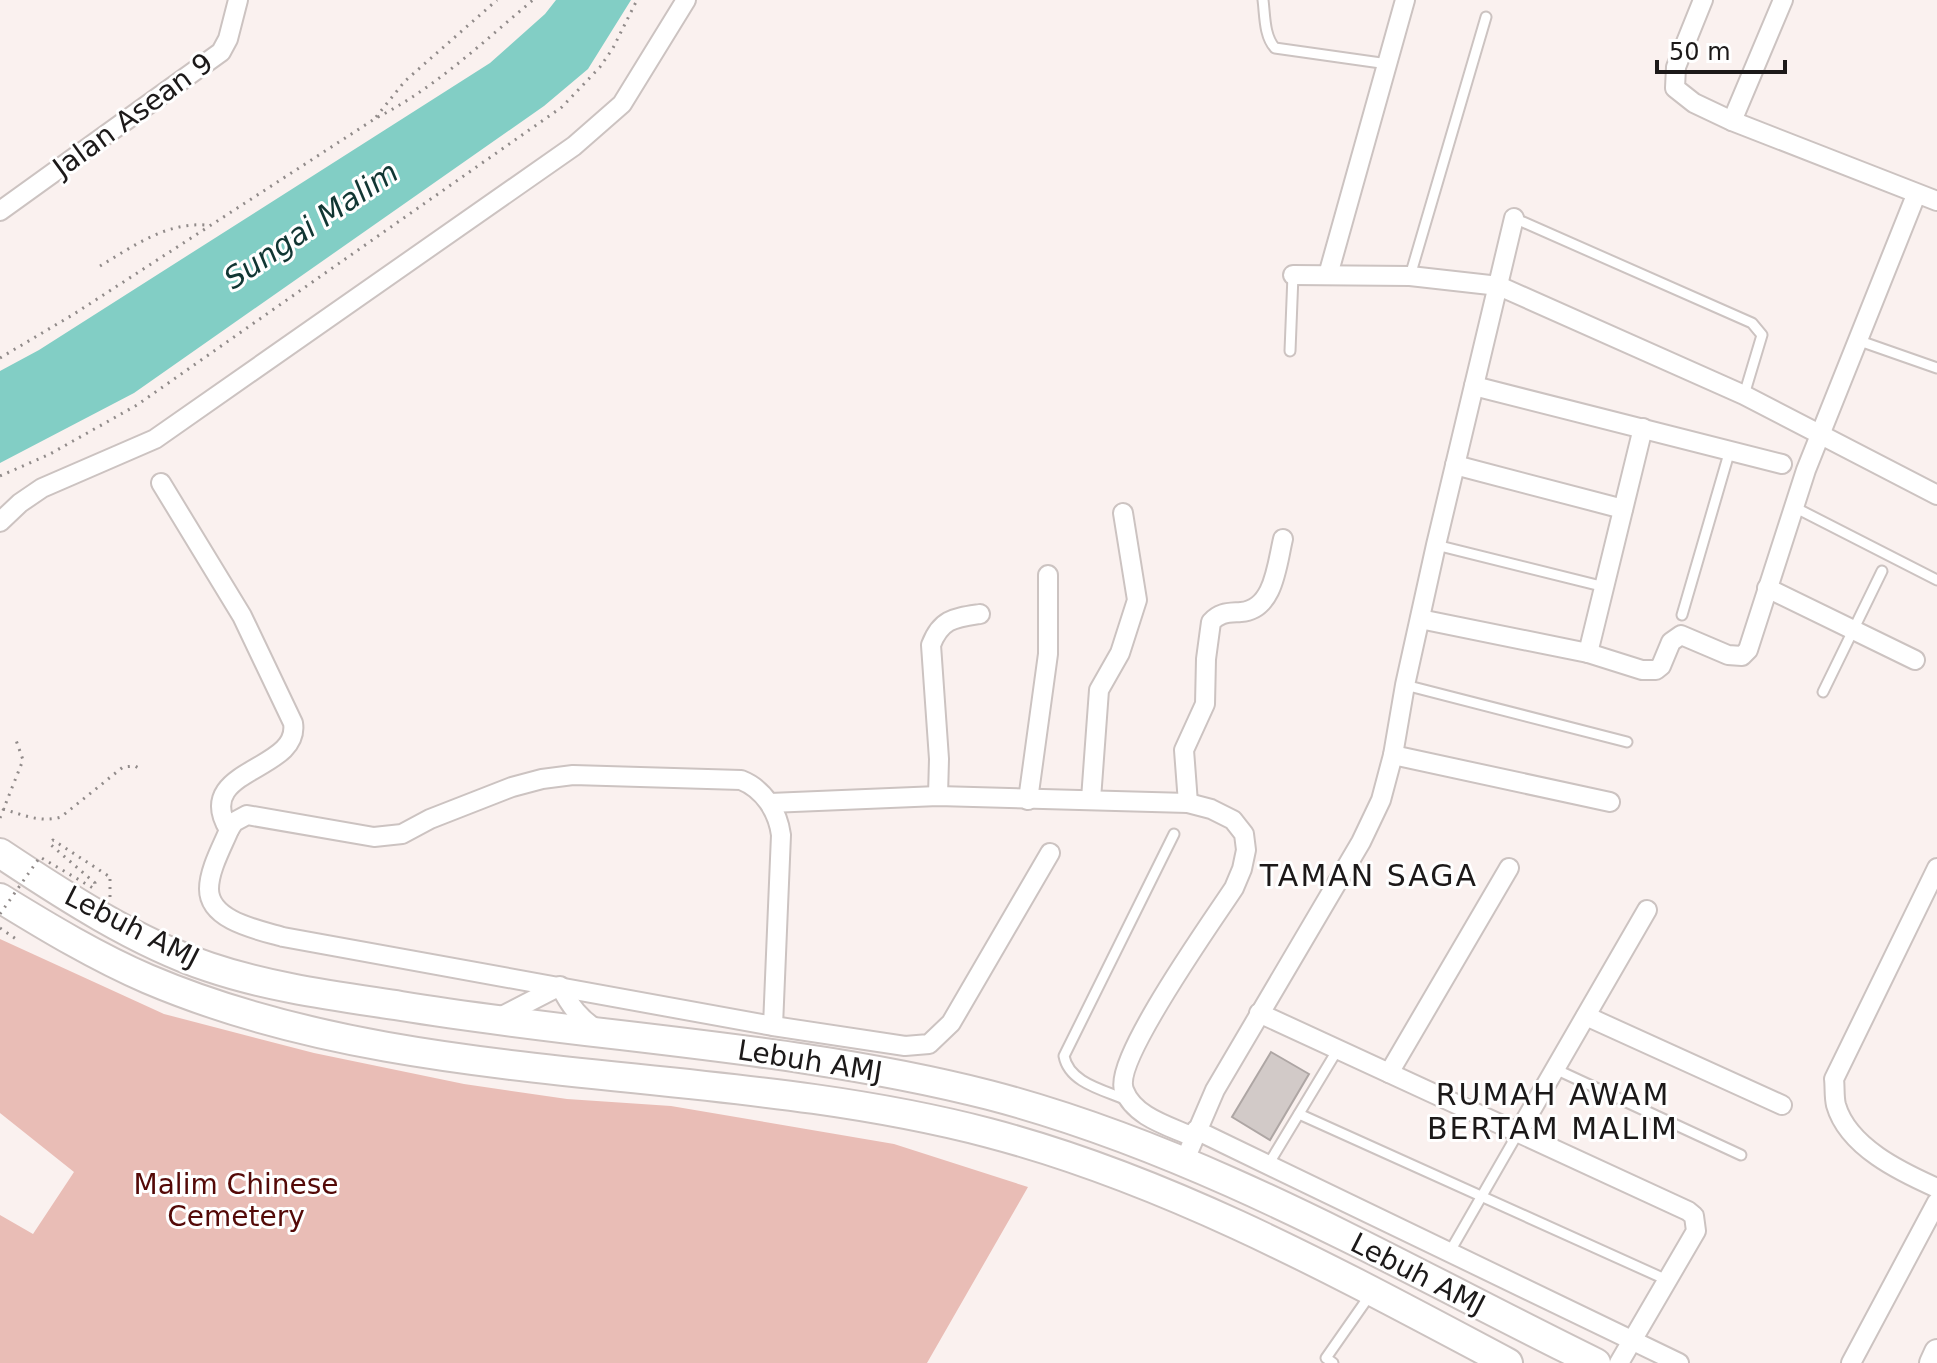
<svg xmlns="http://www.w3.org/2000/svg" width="1937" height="1363" font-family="'DejaVu Sans',sans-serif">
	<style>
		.green { fill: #e9bdb6 }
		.water { fill: #82cec5 }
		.building { fill: #d2cac8; stroke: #aea6a4; stroke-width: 2 }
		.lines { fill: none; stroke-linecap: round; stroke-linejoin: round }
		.service-casing { stroke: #ccc3c1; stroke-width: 13 }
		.minor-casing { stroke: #ccc3c1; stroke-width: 22 }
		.secondary-casing { stroke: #ccc3c1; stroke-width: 28 }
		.trunk-casing { stroke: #ccc3c1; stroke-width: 32 }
		.path { stroke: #918b8a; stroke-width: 3; stroke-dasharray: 2 6; stroke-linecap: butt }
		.service { stroke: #fff; stroke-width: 9 }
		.minor { stroke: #fff; stroke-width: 18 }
		.secondary { stroke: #fff; stroke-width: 24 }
		.trunk { stroke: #fff; stroke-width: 28 }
		.path-bridge { stroke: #918b8a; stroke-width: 3; stroke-dasharray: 2 6; stroke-linecap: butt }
		.labels { text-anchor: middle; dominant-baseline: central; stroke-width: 6; stroke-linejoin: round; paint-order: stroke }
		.street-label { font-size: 28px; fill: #1c1919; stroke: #fff }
		.park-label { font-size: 28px; fill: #540907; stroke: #fff }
		.water-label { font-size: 30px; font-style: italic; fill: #113633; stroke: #fff }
		.neighbourhood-label { font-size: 30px; letter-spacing: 2px; fill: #1c1919; stroke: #fff }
	</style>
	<rect width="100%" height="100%" fill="#faf1ef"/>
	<!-- green -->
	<path class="green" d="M0,939L164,1014L314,1053L464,1084L567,1099L671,1106L894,1144L1028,1187L927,1363H0V1215L33,1234L74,1172L0,1113Z"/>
	<!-- water -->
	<path class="water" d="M556,0H631L588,69L544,106L134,393L0,463V371L39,350L490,63L545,14Z"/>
	<!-- building -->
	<path class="building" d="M1271,1052L1309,1074L1270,1140L1232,1117Z"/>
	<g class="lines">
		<defs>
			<g id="service">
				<path d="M1263,0C1265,15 1264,36 1275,48L1388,64"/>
				<path d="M1514,218L1752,323L1762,335L1744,395"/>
				<path d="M1410,276L1486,17"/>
				<path d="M1857,340L1937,368"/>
				<path d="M1290,351L1293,275"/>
				<path d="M1794,507L1937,580"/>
				<path d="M1436,545L1605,587"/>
				<path d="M1682,615L1730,450"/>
				<path d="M1405,685L1627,742"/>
				<path d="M1823,692L1882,571"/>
				<path d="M1555,1069L1741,1155"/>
				<path d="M1127,1100C1104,1090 1069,1083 1064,1056L1174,834"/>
				<path d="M1299,1114L1667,1280"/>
				<path d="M1268,1165L1338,1049"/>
				<path d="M1449,1253L1518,1133"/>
				<path d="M1333,1363L1326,1358L1370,1295"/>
			</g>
			<g id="minor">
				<path d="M1703,0L1676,67L1675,88L1694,103L1732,121L1937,201"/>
				<path d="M1732,121L1783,0"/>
				<path d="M0,211L221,52L228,39L238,0"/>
				<path d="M1293,275L1410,276L1499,286L1744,395L1937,495"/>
				<path d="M1328,275L1405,0"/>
				<path d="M1474,386L1782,464"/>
				<path d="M1455,465L1623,509"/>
				<path d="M161,483L242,616L293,723C301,772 191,768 229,830C222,847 209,870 209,889C209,921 259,930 283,937L773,1026L905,1046L929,1044L951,1023L1050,853"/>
				<path d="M0,522L20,503L42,488L155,439L574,146L622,104L686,0"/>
				<path d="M1767,588L1915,660"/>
				<path d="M1420,619L1588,653L1642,670H1656L1661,666L1671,642L1681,635L1728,655L1742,656L1748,650L1806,470L1916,195"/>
				<path d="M1588,653L1643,428"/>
				<path d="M1393,755L1610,802"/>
				<path d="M938,796L939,759L931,645C941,619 954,618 980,614"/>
				<path d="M1091,799L1099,690L1120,653L1137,600L1123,513"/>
				<path d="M1028,800L1048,654V575"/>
				<path d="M770,803L938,796L1188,803L1211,809L1233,820L1244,834L1246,850L1242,869L1234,888C1213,920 1113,1060 1124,1090C1134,1117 1169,1126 1193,1137"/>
				<path d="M1188,803L1184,750L1205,704L1206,659L1211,622C1220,612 1228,613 1241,612C1274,610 1277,564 1283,539"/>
				<path d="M229,830L234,822L247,815L374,837L402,834L430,819L512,787L542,779L573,775L741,780C764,789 778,812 781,835L773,1026"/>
				<path d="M1937,868L1834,1079C1835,1087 1834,1097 1836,1105C1848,1147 1901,1172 1937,1188"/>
				<path d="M1259,1013L1688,1211L1694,1216L1696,1231L1619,1363"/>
				<path d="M1586,1016L1782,1105"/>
				<path d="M494,1020L560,986C570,1006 580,1019 599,1031"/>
				<path d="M1389,1073L1509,868"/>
				<path d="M1196,1130L1679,1363"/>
				<path d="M1518,1133L1647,910"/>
				<path d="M1184,1162L1215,1090L1361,842L1381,800L1393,755L1405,685L1436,545L1514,218"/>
				<path d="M1851,1363L1937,1202"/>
			</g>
			<path id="secondary" d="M1932,1363L1937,1352"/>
			<g id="trunk">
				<path d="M0,853C63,895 137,943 209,967C271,988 336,996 401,1006C596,1038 797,1046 989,1095C1204,1151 1398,1266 1596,1363"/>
				<path d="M0,898C47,927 97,957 148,979C411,1091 715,1061 989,1133C1172,1181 1342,1275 1508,1363"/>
			</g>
		</defs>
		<!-- service casing -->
		<use href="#service" class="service-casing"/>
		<!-- minor casing -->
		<use href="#minor" class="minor-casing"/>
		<!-- secondary casing -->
		<use href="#secondary" class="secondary-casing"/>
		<!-- trunk casing -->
		<use href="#trunk" class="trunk-casing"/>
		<!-- path -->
		<g class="path">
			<path d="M376,117L405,81L497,0"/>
			<path d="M100,266C132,247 166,222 206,225"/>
			<path d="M0,358L74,314L376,118C434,89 483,42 533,0"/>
			<path d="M0,476L50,454L137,405L562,107L600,67L613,48L637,0"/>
			<path d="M3,809C23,815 41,823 61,817L123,767L135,766L142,770"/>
			<path d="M0,818L23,760L16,740"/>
			<path d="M110,897V877"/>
			<path d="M0,928L19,941"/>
		</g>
		<!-- service -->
		<use href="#service" class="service"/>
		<!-- minor -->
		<use href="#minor" class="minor"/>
		<!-- secondary -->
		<use href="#secondary" class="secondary"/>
		<!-- trunk -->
		<use href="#trunk" class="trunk"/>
		<!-- path-bridge -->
		<path class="path-bridge" d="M0,914L40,857L93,888L95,883L50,844L53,840L110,877"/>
	</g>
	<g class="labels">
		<!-- street labels -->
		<g class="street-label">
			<text transform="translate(133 115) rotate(-36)">Jalan Asean 9</text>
			<text transform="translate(132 927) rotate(27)">Lebuh AMJ</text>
			<text transform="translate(810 1061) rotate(9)">Lebuh AMJ</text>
			<text transform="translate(1418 1274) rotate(27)">Lebuh AMJ</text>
		</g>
		<!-- park labels -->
		<g class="park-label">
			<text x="236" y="1184">Malim Chinese<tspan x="236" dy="32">Cemetery</tspan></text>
		</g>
		<!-- water labels -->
		<g class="water-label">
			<text transform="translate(311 225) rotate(-34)">Sungai Malim</text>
		</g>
		<!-- neighbourhood labels -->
		<g class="neighbourhood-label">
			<text x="1369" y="875">TAMAN SAGA</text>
			<text x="1553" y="1094">RUMAH AWAM<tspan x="1553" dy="34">BERTAM MALIM</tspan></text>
		</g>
	</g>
	<!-- scale -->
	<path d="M1657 60v12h128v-12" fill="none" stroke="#1c1919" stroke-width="4"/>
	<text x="1669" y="60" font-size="24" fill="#1c1919" stroke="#ffffff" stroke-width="6" paint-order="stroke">50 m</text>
</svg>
